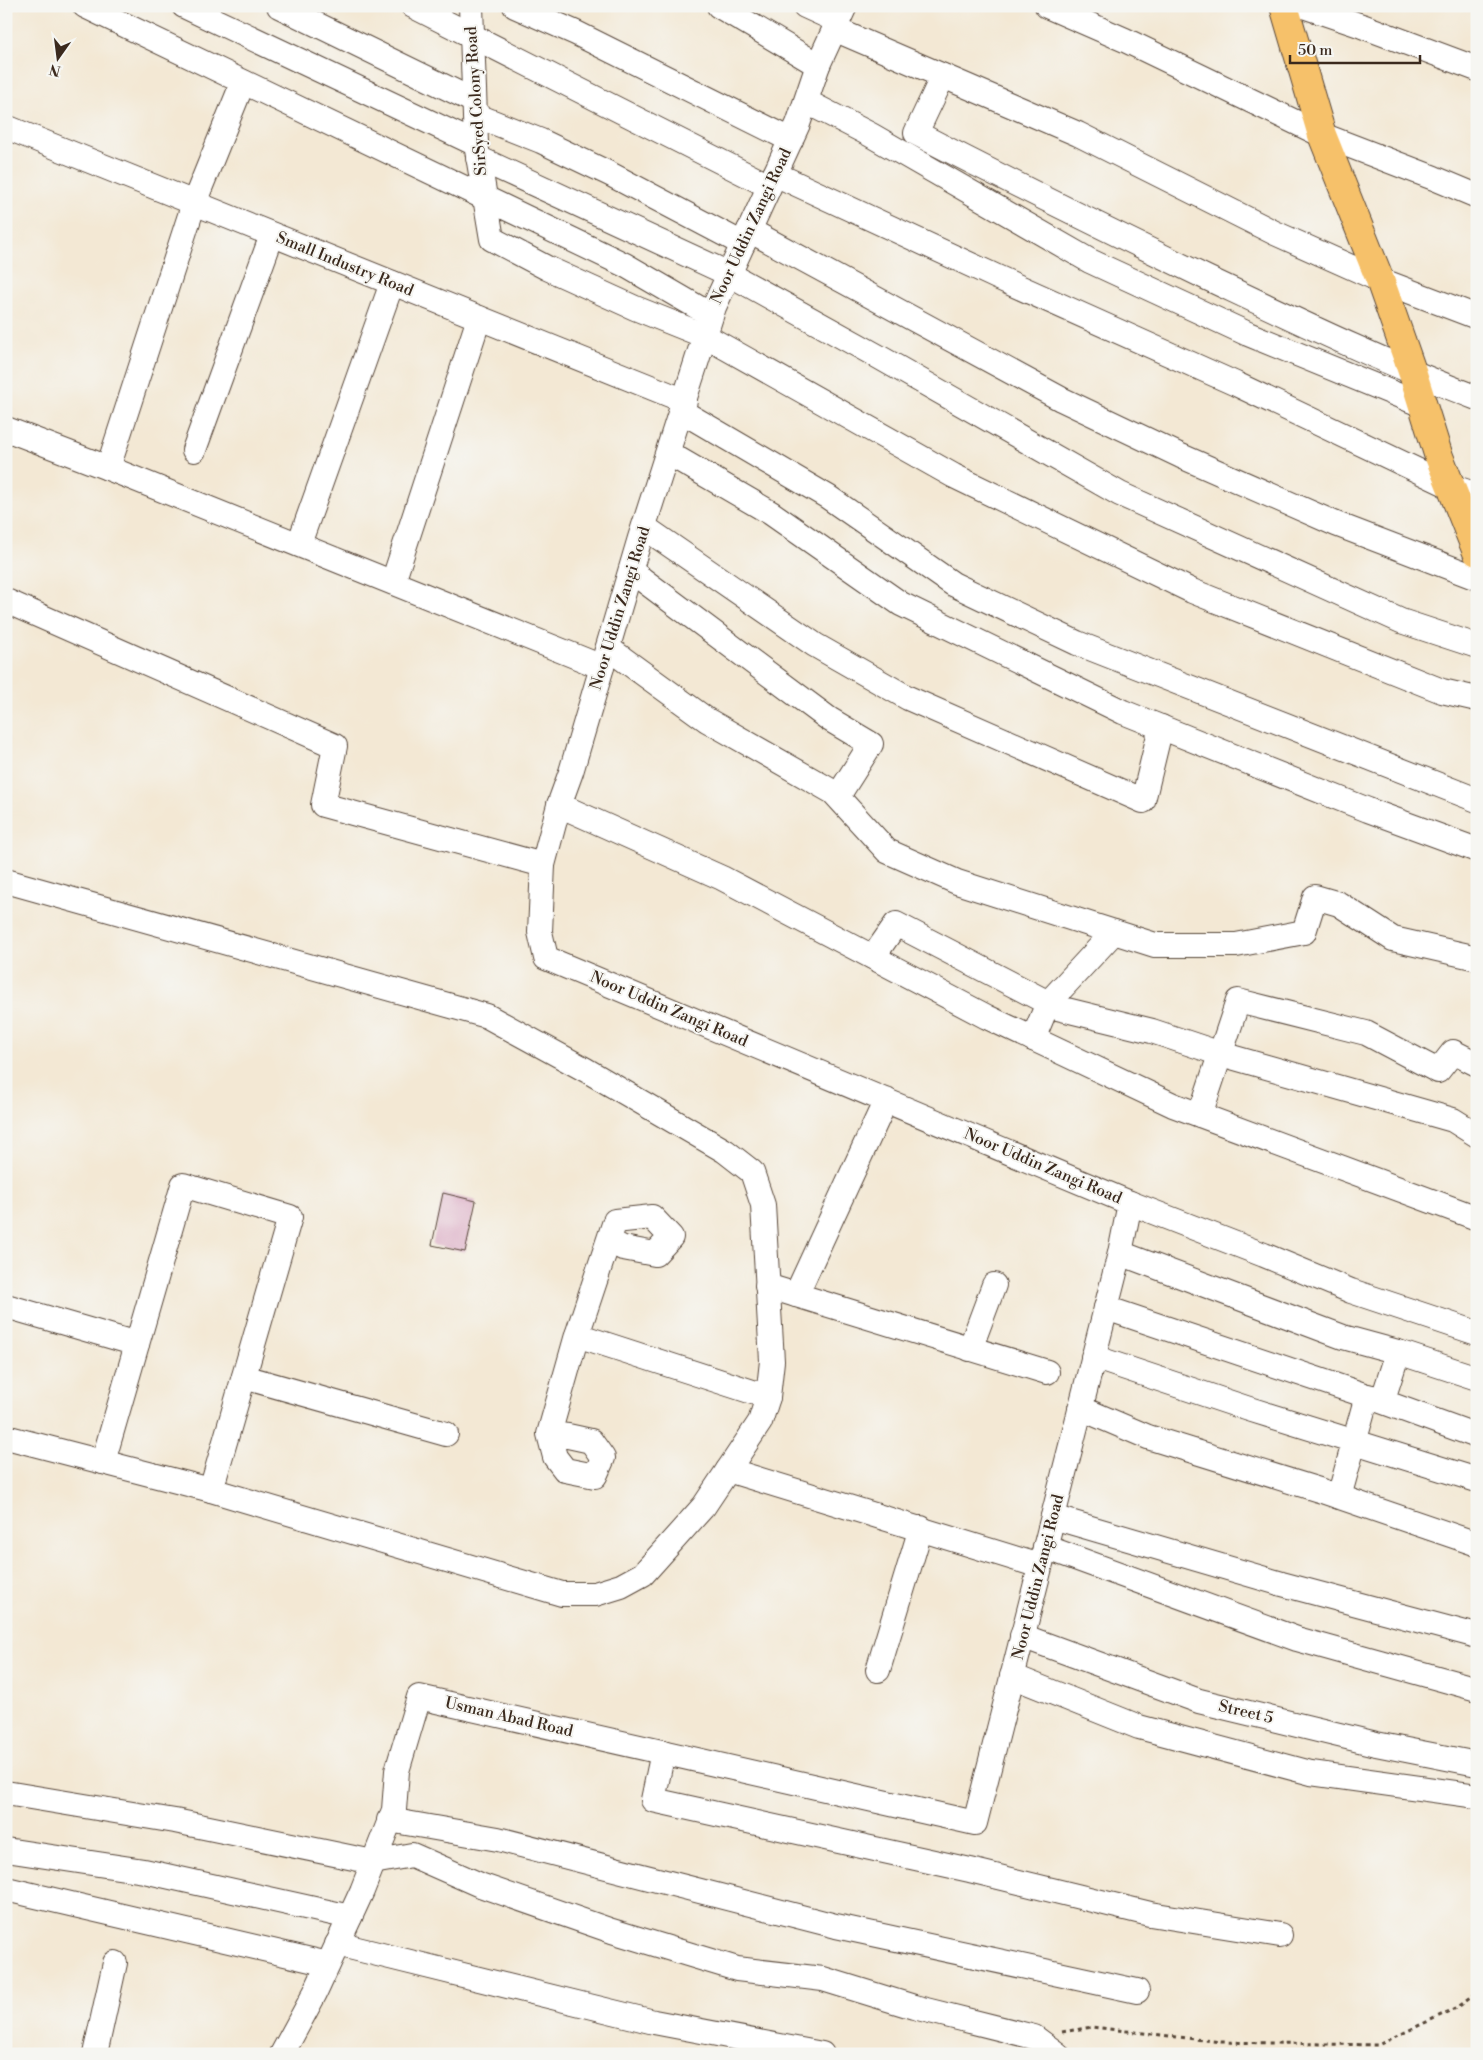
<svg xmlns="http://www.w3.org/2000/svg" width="1483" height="2060" font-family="'Libre Bodoni',serif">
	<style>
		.building { fill: #d499b9 }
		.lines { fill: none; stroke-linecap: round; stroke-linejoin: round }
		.minor-casing { stroke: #574639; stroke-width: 26 }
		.major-casing { stroke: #574639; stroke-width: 30 }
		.path { stroke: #574639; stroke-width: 3; stroke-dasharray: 4 4; stroke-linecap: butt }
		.minor { stroke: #fff; stroke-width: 24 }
		.major { stroke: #f6c16b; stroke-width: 28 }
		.labels { text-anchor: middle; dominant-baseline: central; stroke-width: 4; stroke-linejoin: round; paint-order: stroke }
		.street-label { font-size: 16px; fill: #3b2a1e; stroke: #f6f6f2 }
	</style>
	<rect width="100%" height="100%" fill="#f6f6f2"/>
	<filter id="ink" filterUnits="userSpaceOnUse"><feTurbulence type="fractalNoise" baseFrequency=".02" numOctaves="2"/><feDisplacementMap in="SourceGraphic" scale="10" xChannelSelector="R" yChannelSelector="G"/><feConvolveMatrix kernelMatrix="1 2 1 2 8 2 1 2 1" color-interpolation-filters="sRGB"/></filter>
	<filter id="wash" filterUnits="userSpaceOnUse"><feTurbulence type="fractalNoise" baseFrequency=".0096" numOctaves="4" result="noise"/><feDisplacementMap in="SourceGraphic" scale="20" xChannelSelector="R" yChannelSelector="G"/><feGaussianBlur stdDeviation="1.12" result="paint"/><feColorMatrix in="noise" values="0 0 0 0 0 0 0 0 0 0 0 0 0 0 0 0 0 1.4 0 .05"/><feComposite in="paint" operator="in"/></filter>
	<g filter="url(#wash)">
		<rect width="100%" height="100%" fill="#f3e8d4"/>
		<g id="blocks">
			<!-- building -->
			<path class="building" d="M443,1193L476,1201L465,1252L432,1245Z"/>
		</g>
	</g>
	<g filter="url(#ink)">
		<use href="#blocks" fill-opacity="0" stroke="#574639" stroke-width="1"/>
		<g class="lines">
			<defs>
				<g id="minor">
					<path d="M85,6L625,265L711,315"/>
					<path d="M184,6L476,144"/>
					<path d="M279,6L474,101"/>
					<path d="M413,6L769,186"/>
					<path d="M471,6L476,144L492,239L547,268L635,308L705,336L954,476L1192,591L1442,691L1477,699"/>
					<path d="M515,6L576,33L791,140"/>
					<path d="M719,6L818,65"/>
					<path d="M805,6L838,21"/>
					<path d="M1047,6L1125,40L1322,135L1434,178L1477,196"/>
					<path d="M1303,6L1362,26L1477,69"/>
					<path d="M834,29L1078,134L1275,233L1380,280L1477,317"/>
					<path d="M943,76L916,133C1012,183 1110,231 1207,278C1296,320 1385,363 1477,398"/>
					<path d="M807,102L871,135L1090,261L1248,334L1422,405"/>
					<path d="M475,115L541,141L610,174L743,244"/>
					<path d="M6,127L685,401"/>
					<path d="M478,158L729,274L879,357L1120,494L1401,621L1477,646"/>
					<path d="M775,174L999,278L1236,384L1450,486L1477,495"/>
					<path d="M749,230L1061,399L1181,456L1336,524L1477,578"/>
					<path d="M681,411L828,497L953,584L1077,643L1477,800"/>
					<path d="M6,429L108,468L602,667"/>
					<path d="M194,450L272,235"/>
					<path d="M668,453L771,513L901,604L1123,712L1368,810L1477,850"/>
					<path d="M108,468L194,203L243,82"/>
					<path d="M644,527L815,645L908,698L1143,801L1161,727"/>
					<path d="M299,544L392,283"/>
					<path d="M631,571L829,719L871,744L838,796"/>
					<path d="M393,582L479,318"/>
					<path d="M6,601L335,746L323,805L543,865"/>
					<path d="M608,648L707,720L833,792L887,851L957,882L1155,945H1236L1304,932L1315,897L1339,904L1393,939L1477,958"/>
					<path d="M559,805L722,878L987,1017L1173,1105L1477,1218"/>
					<path d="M6,881L487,1016L586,1070L725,1151L752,1172L763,1205L772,1361L768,1397L760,1422L704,1506L643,1574L621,1586L595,1594H562L211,1490L6,1437"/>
					<path d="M873,957L896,924L1058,1008L1152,1031L1221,1054L1453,1120L1477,1135"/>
					<path d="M1033,1039L1048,1003L1114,932"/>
					<path d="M1200,1115L1238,1001L1366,1033L1438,1071L1453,1052L1477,1064"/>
					<path d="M1130,1203L1264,1255L1351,1291L1477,1333"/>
					<path d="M1120,1253L1343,1337L1398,1352L1383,1399L1367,1396L1339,1497"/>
					<path d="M767,1286L1047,1372"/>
					<path d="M796,1295L886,1100"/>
					<path d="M6,1306L137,1344"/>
					<path d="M1106,1308L1367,1396L1477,1436"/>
					<path d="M577,1335L615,1221L652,1217L671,1237L655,1254L623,1248L609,1241"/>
					<path d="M970,1349L994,1285"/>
					<path d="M1398,1352L1477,1378"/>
					<path d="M1093,1357L1249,1409L1477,1480"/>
					<path d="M244,1377L446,1434"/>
					<path d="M1080,1408L1148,1437L1319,1490L1477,1544"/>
					<path d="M549,1434L568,1436L591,1441L603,1458L595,1476L565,1470L555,1457L549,1434L577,1335L768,1397"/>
					<path d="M103,1462L183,1185L290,1217L211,1490"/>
					<path d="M728,1470L1040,1566"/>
					<path d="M1053,1517L1282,1584L1477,1636"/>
					<path d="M1045,1547L1297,1639L1477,1689"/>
					<path d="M1022,1636L1199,1701L1376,1744L1477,1764"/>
					<path d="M878,1670L921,1528"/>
					<path d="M1012,1676L1139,1727L1311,1773L1477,1796"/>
					<path d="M663,1752L653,1800L970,1870L1150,1914L1280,1935"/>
					<path d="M6,1793L175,1821L373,1862L412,1855L480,1885L612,1931L737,1969L823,1979L914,2007L1034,2037L1057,2054"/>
					<path d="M389,1820L498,1839L836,1926L1137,1991"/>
					<path d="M6,1850L144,1871L350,1917"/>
					<path d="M6,1889L328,1964"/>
					<path d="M337,1944L654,2022L822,2054"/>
					<path d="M95,2054L115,1963"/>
					<path d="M282,2054L315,1993L362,1891L394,1810L397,1771L419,1697L975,1823L1120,1253L1130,1203L546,958L540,932L543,865L559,805L571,772L640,538L714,307L798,124L818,65L845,6"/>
				</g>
				<path id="major" d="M1284,6L1322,135L1380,280L1413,374L1438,454L1477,552"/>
			</defs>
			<!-- minor casing -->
			<use href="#minor" class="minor-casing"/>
			<!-- major casing -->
			<use href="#major" class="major-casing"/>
			<!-- path -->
			<path class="path" d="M1062,2032L1092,2027L1221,2042L1378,2045L1458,2007L1477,1993"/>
			<!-- minor -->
			<use href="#minor" class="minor"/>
			<!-- major -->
			<use href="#major" class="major"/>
		</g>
	</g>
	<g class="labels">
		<!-- street labels -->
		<g class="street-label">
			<text transform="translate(476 101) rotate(-94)">SirSyed Colony Road</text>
			<text transform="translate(751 226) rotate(-65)">Noor Uddin Zangi Road</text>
			<text transform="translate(345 264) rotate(22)">Small Industry Road</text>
			<text transform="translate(620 608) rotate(-73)">Noor Uddin Zangi Road</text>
			<text transform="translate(669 1009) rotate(23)">Noor Uddin Zangi Road</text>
			<text transform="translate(1043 1166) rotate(23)">Noor Uddin Zangi Road</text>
			<text transform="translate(1038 1577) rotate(-76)">Noor Uddin Zangi Road</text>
			<text transform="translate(1246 1712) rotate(13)">Street 5</text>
			<text transform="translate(509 1717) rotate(13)">Usman Abad Road</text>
		</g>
	</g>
	<!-- margin -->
	<rect width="1483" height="2060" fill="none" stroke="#f6f6f2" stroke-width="25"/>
	<!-- north arrow -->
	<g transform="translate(58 58) rotate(194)" stroke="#f6f6f2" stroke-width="4" paint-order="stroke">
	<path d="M0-4L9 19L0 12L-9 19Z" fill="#3b2a1e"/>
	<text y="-8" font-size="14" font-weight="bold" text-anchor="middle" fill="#3b2a1e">N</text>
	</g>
	<!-- scale -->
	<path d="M1290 55v8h130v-8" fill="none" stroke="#3b2a1e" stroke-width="2.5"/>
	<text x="1298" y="55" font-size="15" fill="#3b2a1e" stroke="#f6f6f2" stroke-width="4" paint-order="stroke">50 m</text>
</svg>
